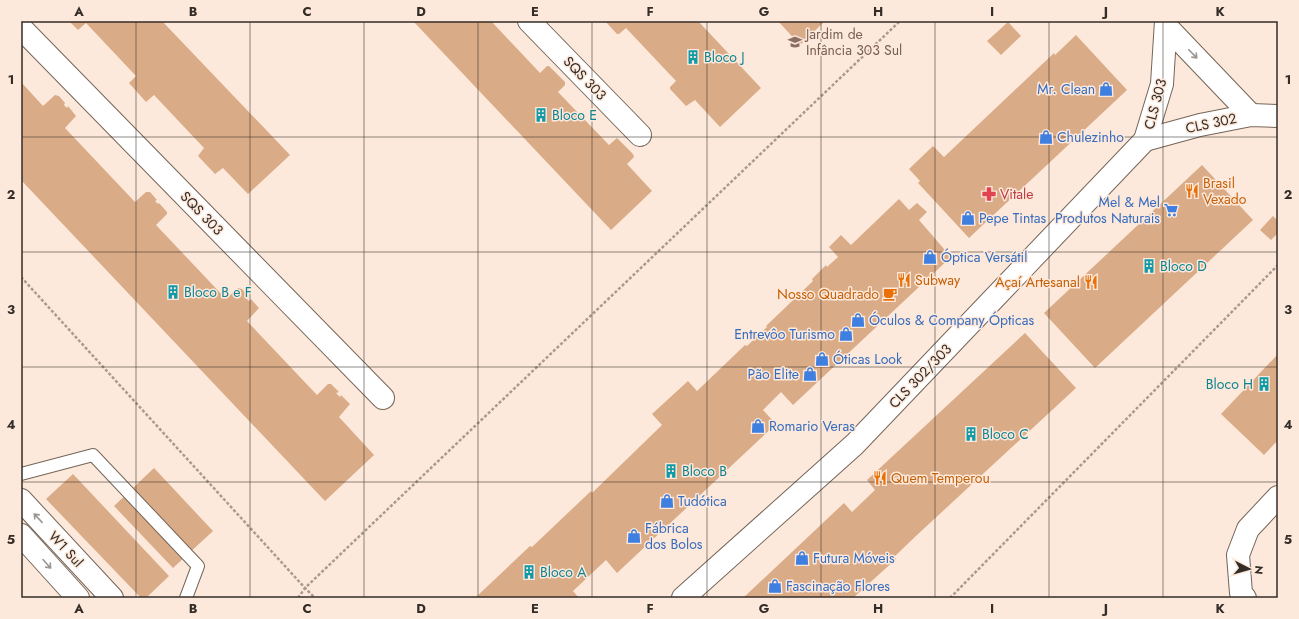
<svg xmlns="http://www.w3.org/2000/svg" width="1299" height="619" font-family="Jost,sans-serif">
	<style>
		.building { fill: #daab87 }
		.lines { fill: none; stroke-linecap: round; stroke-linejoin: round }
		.service-casing { stroke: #756558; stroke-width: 14 }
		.minor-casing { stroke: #756558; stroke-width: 24 }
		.tertiary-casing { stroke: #756558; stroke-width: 24 }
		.path { stroke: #a99a90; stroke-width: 2.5; stroke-dasharray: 3 2; stroke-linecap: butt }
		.service { stroke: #fff; stroke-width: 12 }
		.minor { stroke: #fff; stroke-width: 22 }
		.tertiary { stroke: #fff; stroke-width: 22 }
		.oneway { stroke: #999693 }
		.grid { fill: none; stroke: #332c27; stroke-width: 1; stroke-opacity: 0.55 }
		.labels { text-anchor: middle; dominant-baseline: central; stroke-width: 3; stroke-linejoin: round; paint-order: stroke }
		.education-label { font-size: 14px; fill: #785e54; stroke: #fde9db; text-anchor: start }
		.culture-label { font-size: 14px; fill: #0d838f; stroke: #fde9db; text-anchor: start }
		.street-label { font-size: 14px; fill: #332c27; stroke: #fde9db }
		.shop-label { font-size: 14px; fill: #366cbe; stroke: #fde9db; text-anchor: start }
		.food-label { font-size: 14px; fill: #c56008; stroke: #fde9db; text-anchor: start }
		.health-label { font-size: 14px; fill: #be3a42; stroke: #fde9db; text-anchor: start }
		.neatline { fill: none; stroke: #332c27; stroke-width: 1.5 }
		.grid-label { font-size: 13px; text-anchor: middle; font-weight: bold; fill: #332c27 }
	</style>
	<rect width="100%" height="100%" fill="#fde9db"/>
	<!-- building -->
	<g class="building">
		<path d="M69,21H162L290,155L248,194L223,168L215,174L198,156L204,148L154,95L146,102L129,83L136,76L86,23L78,30Z"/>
		<path d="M413,21H491L540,73L547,66H549L565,82V85L558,92L609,145L617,138L633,154L634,157L627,164L652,191L611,230Z"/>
		<path d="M605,21H698L761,88L720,127L695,100L686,106L670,89V87L676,81L626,28L619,34H617Z"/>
		<path d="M778,21H825L800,45Z"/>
		<path d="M1008,22L1021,36L1001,55L987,41Z"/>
		<path d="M1076,35L1127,90L969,238L918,183L920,181L909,169L933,146L944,157L1054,53L1055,55Z"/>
		<path d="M21,82L43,106L55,95L59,96L65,103L64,105L67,108L68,106L76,116L65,128L135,202L146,192H150L157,200L155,201L158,204L159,203L167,212V214L156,225L226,299L238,288L242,289L248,296L246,298L249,301L251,299L259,308L247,321L317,395L328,384H331L339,392L336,393L340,397L341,395L350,404L339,417L374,455L325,501L21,180Z"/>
		<path d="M1202,165L1253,220L1095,368L1044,313Z"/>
		<path d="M899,199L909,210L917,203L927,212L919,220L951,257L793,405L781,392L763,410L776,424L617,573L606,560L573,591L579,598H475L530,546L532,547L591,491L592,493L662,425L652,414L688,381L697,391L745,345L747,346L767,327L766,326L813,281L812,279L826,265L827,267L838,257L829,247L841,235L851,245Z"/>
		<path d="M1273,216L1278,221V233L1271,240L1260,230Z"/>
		<path d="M1025,333L1076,388L917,535L894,557L896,559L853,598H743L844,503L852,512L875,490L867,480Z"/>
		<path d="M1278,354V440L1264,455L1221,414Z"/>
		<path d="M154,468L213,531L173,568L114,506Z"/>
		<path d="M73,474L169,576L146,598H141L46,499Z"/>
	</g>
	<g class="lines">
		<defs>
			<path id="service" d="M21,474L93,455L198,566L186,598"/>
			<g id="minor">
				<path d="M529,21L640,135"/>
				<path d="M21,28L383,398"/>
				<path d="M1245,598L1241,593L1238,555L1248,529L1278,497"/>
			</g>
			<g id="tertiary">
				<path d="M1166,26L1251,115"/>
				<path d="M1145,140L1200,125L1251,115L1278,116"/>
				<path d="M21,500L112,598"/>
				<path d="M21,535L78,598"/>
				<path d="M683,598L855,444L1145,140L1162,84L1166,21"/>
			</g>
		</defs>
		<!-- service casing -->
		<use href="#service" class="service-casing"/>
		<!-- minor casing -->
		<use href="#minor" class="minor-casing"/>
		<!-- tertiary casing -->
		<use href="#tertiary" class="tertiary-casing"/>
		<!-- path -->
		<g class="path">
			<path d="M21,277L305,588L315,598"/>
			<path d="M298,598L305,588L900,21"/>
			<path d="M950,598L1278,265"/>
		</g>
		<!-- service -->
		<use href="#service" class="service"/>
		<!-- minor -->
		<use href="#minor" class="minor"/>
		<!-- tertiary -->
		<use href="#tertiary" class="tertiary"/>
	</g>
	<!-- one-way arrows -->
	<defs><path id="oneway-shaft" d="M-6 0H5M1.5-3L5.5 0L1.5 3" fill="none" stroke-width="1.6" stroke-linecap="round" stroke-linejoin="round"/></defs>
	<g class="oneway">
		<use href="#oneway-shaft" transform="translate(1193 54) rotate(46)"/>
		<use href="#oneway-shaft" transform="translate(38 518) rotate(-133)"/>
		<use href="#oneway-shaft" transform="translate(47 564) rotate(48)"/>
	</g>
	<!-- grid -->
	<path class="grid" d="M136,21V598M250,21V598M364,21V598M478,21V598M592,21V598M707,21V598M821,21V598M935,21V598M1049,21V598M1163,21V598M21,137H1278M21,252H1278M21,367H1278M21,482H1278"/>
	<!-- icons -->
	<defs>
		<symbol id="school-bare" viewBox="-9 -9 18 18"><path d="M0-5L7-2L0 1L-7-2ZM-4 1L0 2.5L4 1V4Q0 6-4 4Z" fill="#8d6e63" stroke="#fde9db" stroke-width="2.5" paint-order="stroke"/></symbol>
		<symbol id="building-bare" viewBox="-9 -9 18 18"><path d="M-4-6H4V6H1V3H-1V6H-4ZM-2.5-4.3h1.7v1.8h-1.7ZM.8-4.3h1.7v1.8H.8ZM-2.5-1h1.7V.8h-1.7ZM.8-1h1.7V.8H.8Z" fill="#0f9aa8" stroke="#fde9db" stroke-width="2.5" paint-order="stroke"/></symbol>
		<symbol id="shop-bare" viewBox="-9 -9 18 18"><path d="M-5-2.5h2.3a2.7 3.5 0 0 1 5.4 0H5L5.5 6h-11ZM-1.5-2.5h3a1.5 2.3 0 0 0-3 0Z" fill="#3f7fe0" stroke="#fde9db" stroke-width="2.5" paint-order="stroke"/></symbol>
		<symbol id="restaurant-bare" viewBox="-9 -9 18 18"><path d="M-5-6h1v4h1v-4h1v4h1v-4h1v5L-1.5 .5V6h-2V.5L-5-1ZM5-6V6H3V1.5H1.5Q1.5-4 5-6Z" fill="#e8710a" stroke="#fde9db" stroke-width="2.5" paint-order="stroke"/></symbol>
		<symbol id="pharmacy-bare" viewBox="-9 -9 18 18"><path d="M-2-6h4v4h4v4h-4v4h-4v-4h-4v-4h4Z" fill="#e0444e" stroke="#fde9db" stroke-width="2.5" paint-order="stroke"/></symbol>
		<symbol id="supermarket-bare" viewBox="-9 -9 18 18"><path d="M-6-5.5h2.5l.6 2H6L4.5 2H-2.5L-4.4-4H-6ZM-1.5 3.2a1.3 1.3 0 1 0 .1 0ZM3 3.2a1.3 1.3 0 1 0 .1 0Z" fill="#3f7fe0" stroke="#fde9db" stroke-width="2.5" paint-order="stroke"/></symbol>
		<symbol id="cafe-bare" viewBox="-9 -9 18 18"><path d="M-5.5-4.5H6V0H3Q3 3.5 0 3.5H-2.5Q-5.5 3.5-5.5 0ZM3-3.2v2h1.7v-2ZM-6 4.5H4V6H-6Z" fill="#e8710a" stroke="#fde9db" stroke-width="2.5" paint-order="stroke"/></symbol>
	</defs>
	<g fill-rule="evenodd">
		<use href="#school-bare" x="785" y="32" width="20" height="20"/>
		<use href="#building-bare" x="683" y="47" width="20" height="20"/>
		<use href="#shop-bare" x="1096" y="79" width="20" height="20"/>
		<use href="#building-bare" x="531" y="105" width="20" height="20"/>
		<use href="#shop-bare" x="1036" y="127" width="20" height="20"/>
		<use href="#restaurant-bare" x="1182" y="181" width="20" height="20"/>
		<use href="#pharmacy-bare" x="979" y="184" width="20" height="20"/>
		<use href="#supermarket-bare" x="1161" y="200" width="20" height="20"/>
		<use href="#shop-bare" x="958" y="208" width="20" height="20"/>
		<use href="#shop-bare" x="920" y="247" width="20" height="20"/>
		<use href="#building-bare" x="1139" y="256" width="20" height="20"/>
		<use href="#restaurant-bare" x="894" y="270" width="20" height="20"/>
		<use href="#restaurant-bare" x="1081" y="272" width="20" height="20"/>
		<use href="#building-bare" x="163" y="282" width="20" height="20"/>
		<use href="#cafe-bare" x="880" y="284" width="20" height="20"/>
		<use href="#shop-bare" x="848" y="310" width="20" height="20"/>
		<use href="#shop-bare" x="836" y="324" width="20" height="20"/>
		<use href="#shop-bare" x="812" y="349" width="20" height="20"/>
		<use href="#shop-bare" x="800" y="364" width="20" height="20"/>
		<use href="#building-bare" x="1254" y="374" width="20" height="20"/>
		<use href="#shop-bare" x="748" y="416" width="20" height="20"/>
		<use href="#building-bare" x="961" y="424" width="20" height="20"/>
		<use href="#building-bare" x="661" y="461" width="20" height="20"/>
		<use href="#restaurant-bare" x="870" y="468" width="20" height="20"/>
		<use href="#shop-bare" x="657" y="491" width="20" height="20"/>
		<use href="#shop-bare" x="624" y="526" width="20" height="20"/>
		<use href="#shop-bare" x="792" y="548" width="20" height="20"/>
		<use href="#building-bare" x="519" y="562" width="20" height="20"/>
		<use href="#shop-bare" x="765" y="576" width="20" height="20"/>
	</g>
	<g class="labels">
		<!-- education labels -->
		<g class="education-label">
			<text x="806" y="34">Jardim de<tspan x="806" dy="16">Infância 303 Sul</tspan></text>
		</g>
		<!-- culture labels -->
		<g class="culture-label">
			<text x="704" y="57">Bloco J</text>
			<text x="552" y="115">Bloco E</text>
			<text x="1160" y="266">Bloco D</text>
			<text x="184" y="292">Bloco B e F</text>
			<text x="1253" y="384" text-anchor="end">Bloco H</text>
			<text x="982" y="434">Bloco C</text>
			<text x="682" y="471">Bloco B</text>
			<text x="540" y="572">Bloco A</text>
		</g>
		<!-- street labels -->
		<g class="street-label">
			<text transform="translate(585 78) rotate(46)">SQS 303</text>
			<text transform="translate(1155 104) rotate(-75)">CLS 303</text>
			<text transform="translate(1211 123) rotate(-12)">CLS 302</text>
			<text transform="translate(202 213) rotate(46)">SQS 303</text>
			<text transform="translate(920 376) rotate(-46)">CLS 302/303</text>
			<text transform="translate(66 549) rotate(47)">W1 Sul</text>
		</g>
		<!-- shop labels -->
		<g class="shop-label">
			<text x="1095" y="89" text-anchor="end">Mr. Clean</text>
			<text x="1057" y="137">Chulezinho</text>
			<text x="1160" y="202" text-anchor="end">Mel &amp; Mel<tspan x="1160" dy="16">Produtos Naturais</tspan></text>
			<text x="979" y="218">Pepe Tintas</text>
			<text x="941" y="257">Óptica Versátil</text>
			<text x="869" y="320">Óculos &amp; Company Ópticas</text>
			<text x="835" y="334" text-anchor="end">Entrevôo Turismo</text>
			<text x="833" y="359">Óticas Look</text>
			<text x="799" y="374" text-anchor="end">Pão Elite</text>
			<text x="769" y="426">Romario Veras</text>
			<text x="678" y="501">Tudótica</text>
			<text x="645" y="528">Fábrica<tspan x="645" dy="16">dos Bolos</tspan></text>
			<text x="813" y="558">Futura Móveis</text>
			<text x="786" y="586">Fascinação Flores</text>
		</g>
		<!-- food labels -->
		<g class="food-label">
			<text x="1203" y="183">Brasil<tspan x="1203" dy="16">Vexado</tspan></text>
			<text x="915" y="280">Subway</text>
			<text x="1080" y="282" text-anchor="end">Açaí Artesanal</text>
			<text x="879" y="294" text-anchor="end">Nosso Quadrado</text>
			<text x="891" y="478">Quem Temperou</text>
		</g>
		<!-- health labels -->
		<g class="health-label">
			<text x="1000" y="194">Vitale</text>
		</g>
	</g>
	<!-- border -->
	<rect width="1299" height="619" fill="none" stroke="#fde9db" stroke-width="44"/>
	<!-- north arrow -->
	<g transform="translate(1249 569) rotate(96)" stroke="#fde9db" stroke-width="3" paint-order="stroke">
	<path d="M0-3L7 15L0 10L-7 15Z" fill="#332c27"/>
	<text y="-6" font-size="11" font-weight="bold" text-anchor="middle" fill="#332c27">N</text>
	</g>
	<rect x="22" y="22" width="1255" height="575" class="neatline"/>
	<g class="grid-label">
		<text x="79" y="16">A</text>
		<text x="193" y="16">B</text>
		<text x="307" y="16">C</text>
		<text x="421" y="16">D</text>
		<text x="535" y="16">E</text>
		<text x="650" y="16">F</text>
		<text x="764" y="16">G</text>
		<text x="878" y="16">H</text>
		<text x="992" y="16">I</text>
		<text x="1106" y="16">J</text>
		<text x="1220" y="16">K</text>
		<text x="11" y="84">1</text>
		<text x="1288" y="84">1</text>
		<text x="11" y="199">2</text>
		<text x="1288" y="199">2</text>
		<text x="11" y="314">3</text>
		<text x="1288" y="314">3</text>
		<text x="11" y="429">4</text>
		<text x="1288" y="429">4</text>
		<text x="11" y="544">5</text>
		<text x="1288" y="544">5</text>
		<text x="79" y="613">A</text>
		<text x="193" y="613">B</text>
		<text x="307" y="613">C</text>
		<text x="421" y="613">D</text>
		<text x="535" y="613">E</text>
		<text x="650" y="613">F</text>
		<text x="764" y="613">G</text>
		<text x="878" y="613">H</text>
		<text x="992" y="613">I</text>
		<text x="1106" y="613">J</text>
		<text x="1220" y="613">K</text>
	</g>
</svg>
